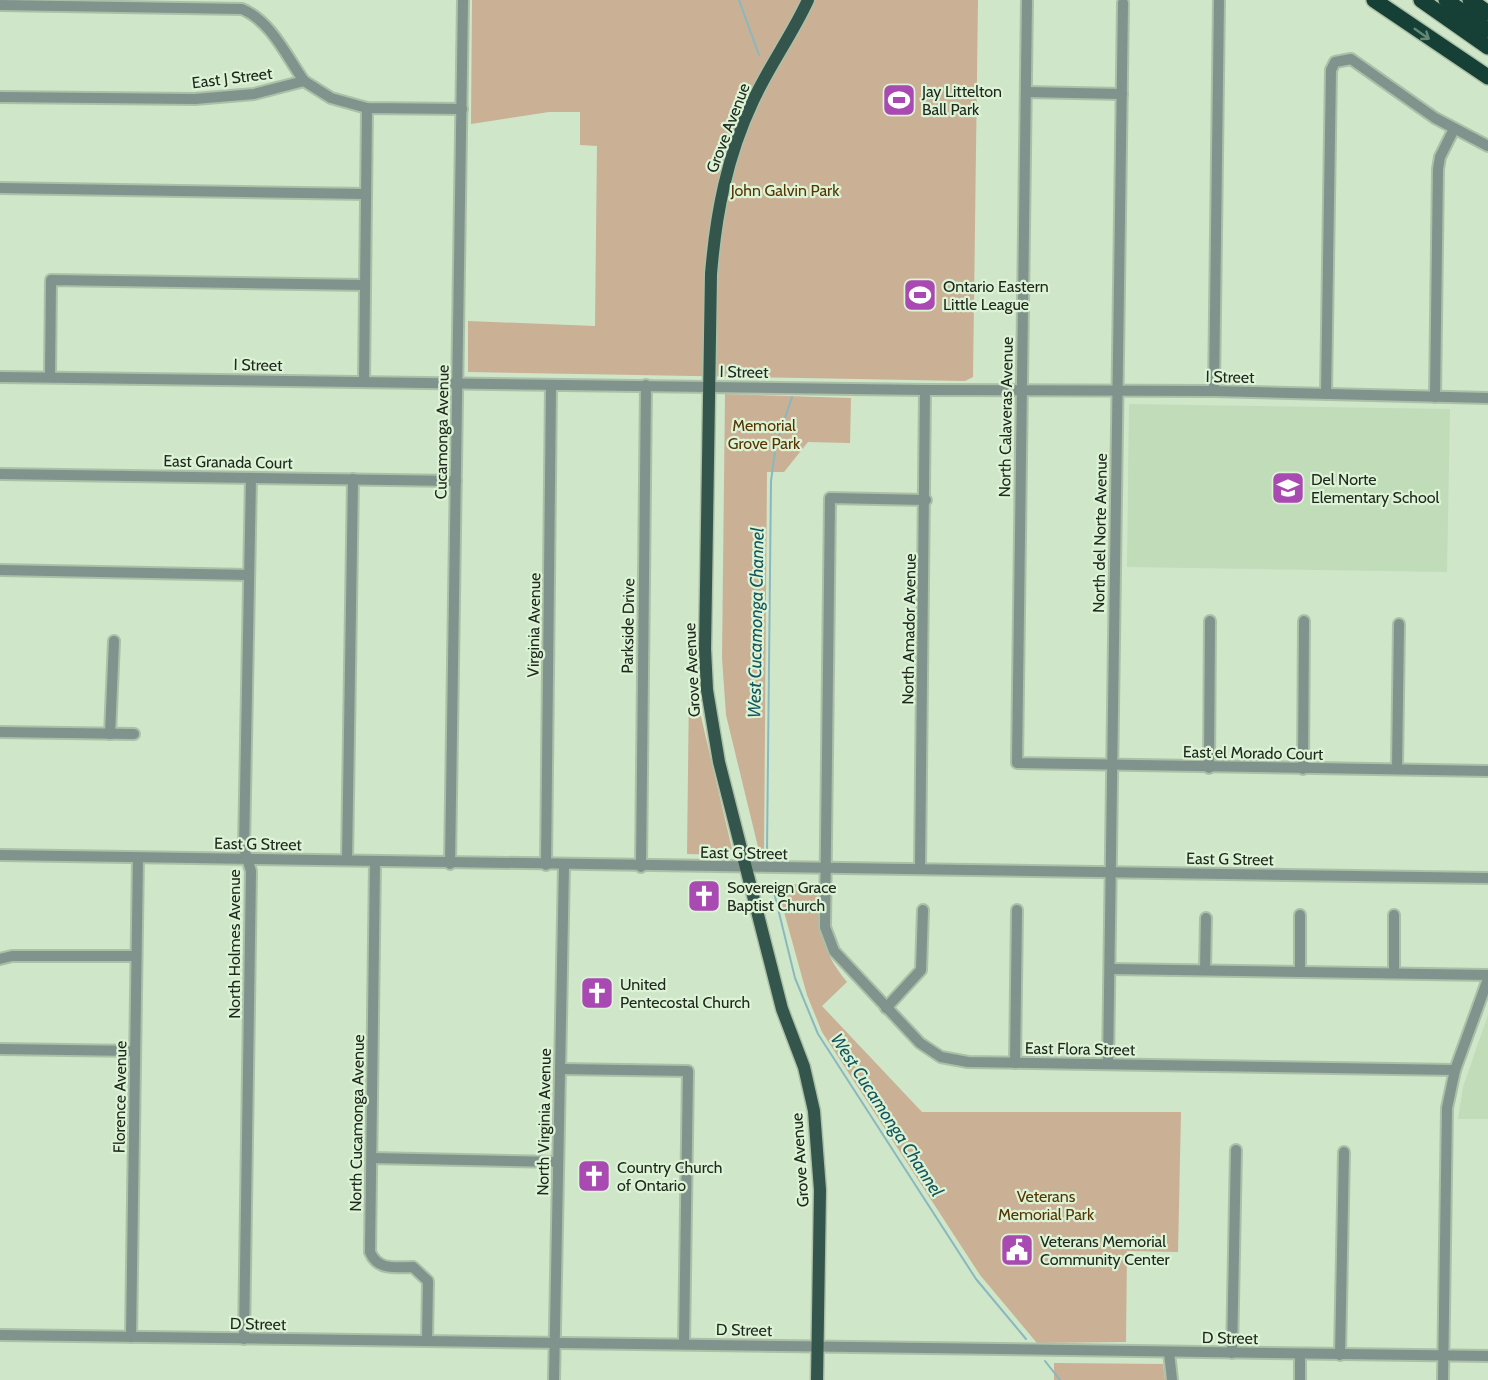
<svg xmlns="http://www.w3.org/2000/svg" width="1488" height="1380" font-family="Cabin,sans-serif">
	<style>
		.built { fill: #c1dcb9 }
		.green { fill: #cab095 }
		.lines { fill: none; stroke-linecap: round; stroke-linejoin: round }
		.stream { stroke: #8ab8bf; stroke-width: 2 }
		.minor-casing { stroke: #acc0a7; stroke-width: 14 }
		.major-casing { stroke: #acc0a7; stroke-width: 15 }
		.highway-casing { stroke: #acc0a7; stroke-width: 18 }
		.minor { stroke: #81938d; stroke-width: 10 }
		.major { stroke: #34554b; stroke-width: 12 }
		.highway { stroke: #163f35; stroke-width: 15 }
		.oneway { stroke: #658775 }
		.labels { text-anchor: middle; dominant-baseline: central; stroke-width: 4.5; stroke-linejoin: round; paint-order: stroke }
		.street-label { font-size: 16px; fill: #20291e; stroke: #dcf3d6 }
		.poi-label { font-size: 16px; fill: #20291e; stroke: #dcf3d6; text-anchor: start }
		.park-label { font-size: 16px; fill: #583400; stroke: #dcf3d6 }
		.water-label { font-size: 18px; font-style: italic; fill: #15555e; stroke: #dcf3d6 }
	</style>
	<rect width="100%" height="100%" fill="#cfe6c9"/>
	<!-- built -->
	<g class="built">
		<path d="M1129,404L1450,409L1447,572L1127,567Z"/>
		<path d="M1488,1015V1119H1458L1463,1087Z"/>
	</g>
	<!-- green -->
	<g class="green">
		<path d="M472,0H978L973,377L965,381L468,372V321L595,326L597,146L580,145V112H549L471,124Z"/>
		<path d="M725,394L851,398L850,443L808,442L784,472H767L764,852L759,851L726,715L722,658Z"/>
		<path d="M689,691H695L732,849L727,855L687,854Z"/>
		<path d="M776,883L817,886C819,928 820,949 847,982L822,1006L922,1112H1181L1178,1252L1127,1251L1126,1342L1037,1343L980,1275L822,1032L807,995Z"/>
		<path d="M1054,1363L1163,1364L1165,1380H1054Z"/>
	</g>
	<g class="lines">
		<!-- stream -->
		<g class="stream">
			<path d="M739,0L759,55"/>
			<path d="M767,851L771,481L776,445L792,397"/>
			<path d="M772,884L795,978L818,1034L976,1279L1026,1339"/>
			<path d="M1045,1361L1060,1380"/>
		</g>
		<defs>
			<g id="minor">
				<path d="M1027,0L1017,763L1488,771"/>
				<path d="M0,5L242,9C271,21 287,57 304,81"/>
				<path d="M1026,92L1122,94"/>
				<path d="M0,97L195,99L254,94L304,81L331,98L367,108L462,109"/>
				<path d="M0,188L366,194"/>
				<path d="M0,377L925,390L1214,391L1488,398"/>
				<path d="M50,377L51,280L365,285"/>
				<path d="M364,382L367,108"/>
				<path d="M1214,391L1219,0"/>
				<path d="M1326,394L1331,70L1335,62L1351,59L1435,118L1488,146"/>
				<path d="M1435,397L1438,169L1440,157L1454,129"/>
				<path d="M0,474L456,481"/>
				<path d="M926,500L830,498L825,927L834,951L920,1043L941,1057L968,1062L1455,1070"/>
				<path d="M0,570L249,575"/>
				<path d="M0,732L134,734"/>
				<path d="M110,734L114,641"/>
				<path d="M1209,768L1210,621"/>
				<path d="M1303,769L1304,621"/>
				<path d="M1397,769L1399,624"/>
				<path d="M0,855L1488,878"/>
				<path d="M347,860L353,479"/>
				<path d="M375,862L370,1252C378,1271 395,1267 413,1267L428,1281L427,1341"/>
				<path d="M450,864L463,0"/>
				<path d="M546,865L551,385"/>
				<path d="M641,867L646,385"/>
				<path d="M920,869L925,390"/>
				<path d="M0,959L12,956H136"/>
				<path d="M1111,969L1488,975"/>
				<path d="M1205,970L1206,918"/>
				<path d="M1300,972V915"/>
				<path d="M1394,973V915"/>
				<path d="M886,1008L921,970L923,910"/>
				<path d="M0,1049L135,1051"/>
				<path d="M1015,1063L1017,910"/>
				<path d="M1108,1064L1123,3"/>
				<path d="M561,1069L688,1071L684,1344"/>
				<path d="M372,1158L558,1162"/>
				<path d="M0,1335L1488,1356"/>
				<path d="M131,1337L138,858"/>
				<path d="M244,1339L251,871L244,848L251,478"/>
				<path d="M1169,1352L1172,1380"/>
				<path d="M1232,1353L1236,1150"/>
				<path d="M1340,1355L1344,1152"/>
				<path d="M554,1380L564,865"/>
				<path d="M1300,1380V1354"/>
				<path d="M1443,1380L1447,1108L1455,1070L1488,979"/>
			</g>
			<path id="major" d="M808,0C792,35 769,66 753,101C727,156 716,213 711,274L705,649L707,690L719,762L782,1009L804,1067L814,1111L820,1190L817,1380"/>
			<g id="highway">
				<path d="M1374,0L1488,77"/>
				<path d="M1421,0L1488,47"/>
				<path d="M1446,0L1488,30"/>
				<path d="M1470,0L1488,13"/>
			</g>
		</defs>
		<!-- minor casing -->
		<use href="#minor" class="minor-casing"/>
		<!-- major casing -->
		<use href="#major" class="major-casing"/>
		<!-- highway casing -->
		<use href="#highway" class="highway-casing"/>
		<!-- minor -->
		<use href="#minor" class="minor"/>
		<!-- major -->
		<use href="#major" class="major"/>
		<!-- highway -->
		<use href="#highway" class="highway"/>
	</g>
	<!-- one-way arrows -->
	<defs><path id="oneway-shaft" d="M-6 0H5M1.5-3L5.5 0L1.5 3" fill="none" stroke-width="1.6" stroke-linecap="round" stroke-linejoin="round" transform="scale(1.5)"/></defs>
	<use class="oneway" href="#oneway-shaft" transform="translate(1422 34) rotate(35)"/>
	<!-- icons -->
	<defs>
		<symbol id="stadium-square" viewBox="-11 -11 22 22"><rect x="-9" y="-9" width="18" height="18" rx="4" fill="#a94ab2" stroke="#dcf3d6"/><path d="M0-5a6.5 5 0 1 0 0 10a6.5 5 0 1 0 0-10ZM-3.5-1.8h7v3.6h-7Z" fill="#fff"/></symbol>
		<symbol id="school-square" viewBox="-11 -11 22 22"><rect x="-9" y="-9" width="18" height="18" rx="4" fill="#a94ab2" stroke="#dcf3d6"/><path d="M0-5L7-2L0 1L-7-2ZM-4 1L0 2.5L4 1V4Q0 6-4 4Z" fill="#fff"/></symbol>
		<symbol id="church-square" viewBox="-11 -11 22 22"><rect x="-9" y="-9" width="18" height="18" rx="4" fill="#a94ab2" stroke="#dcf3d6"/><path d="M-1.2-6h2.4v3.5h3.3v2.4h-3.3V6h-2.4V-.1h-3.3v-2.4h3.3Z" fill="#fff"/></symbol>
		<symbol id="civic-square" viewBox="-11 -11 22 22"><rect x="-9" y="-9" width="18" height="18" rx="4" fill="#a94ab2" stroke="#dcf3d6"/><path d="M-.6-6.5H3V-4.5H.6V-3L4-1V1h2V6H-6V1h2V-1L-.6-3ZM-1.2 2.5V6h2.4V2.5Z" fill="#fff"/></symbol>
	</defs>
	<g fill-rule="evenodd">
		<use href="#stadium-square" x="880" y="81" width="38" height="38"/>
		<use href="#stadium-square" x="901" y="276" width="38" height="38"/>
		<use href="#school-square" x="1269" y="469" width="38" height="38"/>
		<use href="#church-square" x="685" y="877" width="38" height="38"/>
		<use href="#church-square" x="578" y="974" width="38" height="38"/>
		<use href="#church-square" x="575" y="1157" width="38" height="38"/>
		<use href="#civic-square" x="998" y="1231" width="38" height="38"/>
	</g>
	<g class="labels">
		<!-- street labels -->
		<g class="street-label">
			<text transform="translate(232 78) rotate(-7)">East J Street</text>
			<text transform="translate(728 128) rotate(-69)">Grove Avenue</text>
			<text transform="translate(258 365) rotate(1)">I Street</text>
			<text transform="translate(744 372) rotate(1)">I Street</text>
			<text transform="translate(1230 377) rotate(1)">I Street</text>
			<text transform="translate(1006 417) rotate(-89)">North Calaveras Avenue</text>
			<text transform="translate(442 432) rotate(-89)">Cucamonga Avenue</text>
			<text transform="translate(228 462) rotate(1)">East Granada Court</text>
			<text transform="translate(1100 533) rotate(-89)">North del Norte Avenue</text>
			<text transform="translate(534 625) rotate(-89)">Virginia Avenue</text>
			<text transform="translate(628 626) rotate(-89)">Parkside Drive</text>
			<text transform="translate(909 629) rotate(-89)">North Amador Avenue</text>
			<text transform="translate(692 670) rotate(-93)">Grove Avenue</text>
			<text transform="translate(1253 753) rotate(1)">East el Morado Court</text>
			<text transform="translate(258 844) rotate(1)">East G Street</text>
			<text transform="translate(744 853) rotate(1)">East G Street</text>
			<text transform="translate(1230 859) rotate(1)">East G Street</text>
			<text transform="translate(234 944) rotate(-90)">North Holmes Avenue</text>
			<text transform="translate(1080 1049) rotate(1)">East Flora Street</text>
			<text transform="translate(120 1097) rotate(-89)">Florence Avenue</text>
			<text transform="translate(544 1122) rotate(-89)">North Virginia Avenue</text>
			<text transform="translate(357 1123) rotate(-89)">North Cucamonga Avenue</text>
			<text transform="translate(800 1160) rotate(-94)">Grove Avenue</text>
			<text transform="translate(258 1324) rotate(1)">D Street</text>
			<text transform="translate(744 1330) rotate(1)">D Street</text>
			<text transform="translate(1230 1338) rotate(1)">D Street</text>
		</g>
		<!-- poi labels -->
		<g class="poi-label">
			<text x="922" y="91">Jay Littelton<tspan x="922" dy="18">Ball Park</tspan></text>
			<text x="943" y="286">Ontario Eastern<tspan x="943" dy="18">Little League</tspan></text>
			<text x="1311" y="479">Del Norte<tspan x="1311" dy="18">Elementary School</tspan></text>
			<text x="727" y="887">Sovereign Grace<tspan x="727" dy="18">Baptist Church</tspan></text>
			<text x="620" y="984">United<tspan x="620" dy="18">Pentecostal Church</tspan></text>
			<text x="617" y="1167">Country Church<tspan x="617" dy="18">of Ontario</tspan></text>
			<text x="1040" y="1241">Veterans Memorial<tspan x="1040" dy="18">Community Center</tspan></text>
		</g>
		<!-- park labels -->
		<g class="park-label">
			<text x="785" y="190">John Galvin Park</text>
			<text x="764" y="425">Memorial<tspan x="764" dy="18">Grove Park</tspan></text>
			<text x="1046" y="1196">Veterans<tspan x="1046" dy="18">Memorial Park</tspan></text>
		</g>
		<!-- water labels -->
		<g class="water-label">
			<text transform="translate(756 623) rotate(-89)">West Cucamonga Channel</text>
			<text transform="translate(887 1115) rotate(57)">West Cucamonga Channel</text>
		</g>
	</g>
</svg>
